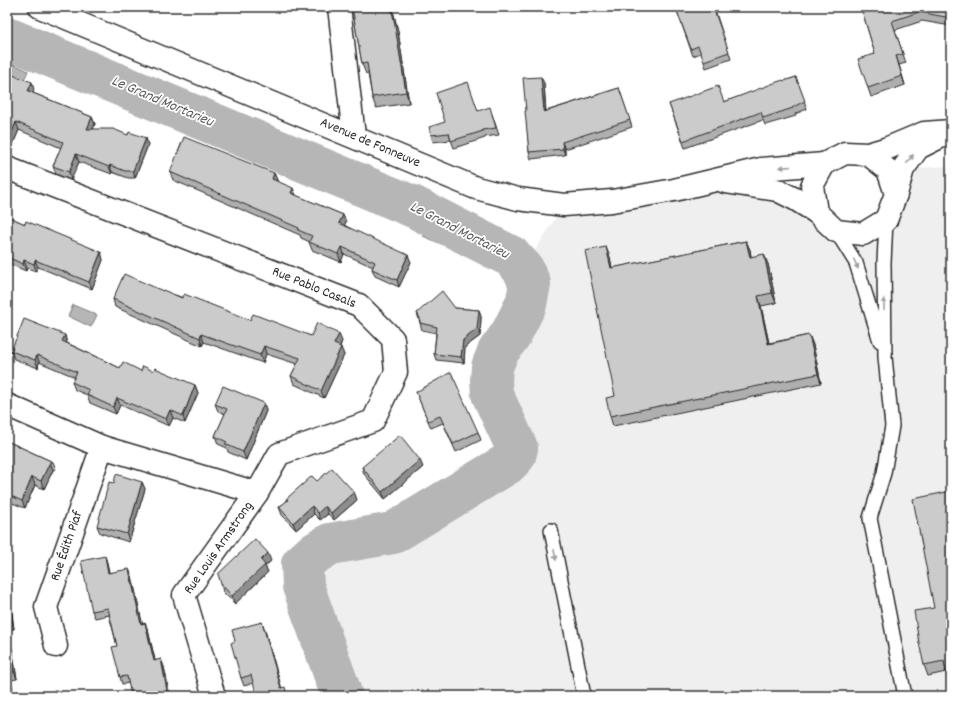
<svg xmlns="http://www.w3.org/2000/svg" width="958" height="703" font-family="Dekko,sans-serif">
	<style>
		.built { fill: #efefef }
		.water { fill: #b6b6b6; stroke: #7e7e7e }
		.lines { fill: none; stroke-linecap: round; stroke-linejoin: round }
		.river { stroke: #b6b6b6; stroke-width: 42 }
		.service-casing { stroke: #2b2b2b; stroke-width: 16 }
		.minor-casing { stroke: #2b2b2b; stroke-width: 25 }
		.tertiary-casing { stroke: #2b2b2b; stroke-width: 25 }
		.service { stroke: #fff; stroke-width: 13 }
		.minor { stroke: #fff; stroke-width: 22 }
		.tertiary { stroke: #fff; stroke-width: 22 }
		.wall { fill: #afafaf; stroke: #2b2b2b }
		.shaded-wall { fill: #8e8e8e; stroke: #2b2b2b }
		.building { fill: #cbcbcb; stroke: #2b2b2b }
		.oneway { fill: #a0a0a0 }
		.labels { text-anchor: middle; dominant-baseline: central; stroke-width: 3.5; stroke-linejoin: round; paint-order: stroke }
		.street-label { font-size: 14px; fill: #2b2b2b; stroke: #fff }
		.water-label { font-size: 15px; font-style: italic; fill: #5c5c5c; stroke: #fff }
	</style>
	<rect width="100%" height="100%" fill="#fff"/>
	<filter id="ink" filterUnits="userSpaceOnUse"><feTurbulence type="fractalNoise" baseFrequency=".025" numOctaves="2"/><feDisplacementMap in="SourceGraphic" scale="8" xChannelSelector="R" yChannelSelector="G"/><feConvolveMatrix kernelMatrix="1 2 1 2 8 2 1 2 1" color-interpolation-filters="sRGB"/></filter>
	<g filter="url(#ink)">
		<!-- built -->
		<path class="built" d="M947,166L951,174V696H342L303,586L302,564L312,555L330,544L393,532L507,464L514,456L517,448L492,394L491,381L492,367L498,352L511,334L526,304L530,284L523,269L564,205L714,180L756,187L836,231L886,220L903,169Z"/>
		<!-- water -->
		<g class="water">
			<path d="M7,61L28,71L22,84L7,77Z"/>
			<path d="M428,225L453,236L448,247L423,236Z"/>
			<path d="M73,305L97,315L91,327L68,316Z"/>
		</g>
		<g class="lines">
			<!-- river -->
			<path class="river" d="M7,38L414,207L512,257L523,269L530,284L526,304L511,334L498,352L492,367L491,381L492,394L517,448L515,456L507,464L393,533L330,544L312,555L302,564L303,586L342,696"/>
			<defs>
				<g id="service">
					<path d="M886,220L884,263L885,357L892,426L884,473L870,518L905,696"/>
					<path d="M836,231L856,263L880,341"/>
					<path d="M551,530L584,696"/>
				</g>
				<g id="minor">
					<path d="M339,7L354,136"/>
					<path d="M7,168L359,305L393,339L396,372L373,421L279,454L257,493L102,447L7,405"/>
					<path d="M56,646L46,607L102,447"/>
					<path d="M214,696L184,595L257,493"/>
				</g>
				<g id="tertiary">
					<path d="M40,7L476,188L518,199L564,205L612,201L674,190L761,169L824,164"/>
					<path d="M868,154L888,170L896,194L886,220L863,234L836,231L816,212L812,186L824,164L845,153L868,154L888,148L924,133L951,131"/>
					<path d="M725,182L777,190L795,199L816,212"/>
					<path d="M896,194L903,169L918,148L938,138"/>
				</g>
			</defs>
			<!-- service casing -->
			<use href="#service" class="service-casing"/>
			<!-- minor casing -->
			<use href="#minor" class="minor-casing"/>
			<!-- tertiary casing -->
			<use href="#tertiary" class="tertiary-casing"/>
			<!-- service -->
			<use href="#service" class="service"/>
			<!-- minor -->
			<use href="#minor" class="minor"/>
			<!-- tertiary -->
			<use href="#tertiary" class="tertiary"/>
		</g>
		<!-- wall -->
		<g class="wall">
			<path d="M352,7H392L398,31L409,103L376,108L372,97L368,74H366L362,64Z"/>
			<path d="M714,7L731,59L706,68L701,53L693,56L677,11Z"/>
			<path d="M861,7H951V26L922,21L895,30L906,63L899,65L905,85L871,97L868,88L875,54Z"/>
			<path d="M7,73L34,90L33,93L92,117L95,124L93,129L146,138L148,145L135,178H128L112,172V174L79,162L71,180L56,174L53,166L61,148L19,130L13,144L7,142Z"/>
			<path d="M796,77L807,109L795,114L796,116L765,125L763,120L685,148L669,104L724,102Z"/>
			<path d="M544,83L546,111L619,88L632,127L565,149V155L531,159L529,152L526,111Z"/>
			<path d="M478,111L492,114L499,135L485,137V138L454,148L451,140L433,142L431,135Z"/>
			<path d="M170,172L274,173L277,180V181L295,195L343,215L346,222L344,225L411,262L399,287L375,276L372,269L373,267L344,254L341,262L312,250L309,242H310L301,238L300,235L173,180Z"/>
			<path d="M7,216L25,224L101,252L103,260L92,289L38,267L36,271L27,268L26,271L7,263Z"/>
			<path d="M746,241L750,250L751,257L768,264L776,303L761,306L769,343L809,335L813,345L821,383L613,426L610,416L615,396L610,257L612,268Z"/>
			<path d="M163,291L250,320L311,336L342,341L340,347L344,355L324,398L294,384L291,376L297,364L266,354L263,363L204,342L202,346L115,307L113,299Z"/>
			<path d="M455,308L479,310L481,317L480,336L465,347L464,363L436,360L434,354L436,333L422,330L417,313Z"/>
			<path d="M67,343L120,368L141,371H153L195,385L198,393L185,423L173,418L169,426L120,405L116,414L90,403L87,395L75,390L72,382L75,377L39,362L38,368L14,359L11,351Z"/>
			<path d="M416,392L478,432L481,440L456,452L443,423L431,428Z"/>
			<path d="M264,403L266,411L246,460L228,452L227,448L218,444L215,436L225,414L218,411L215,404Z"/>
			<path d="M7,441L53,462L56,469L53,470L44,489L35,485L25,508L7,501Z"/>
			<path d="M362,467H423L385,499L364,474Z"/>
			<path d="M317,481L354,492L357,500L334,520L328,514L320,520L314,514L296,530L282,515L279,507L287,501L286,499Z"/>
			<path d="M142,482L145,489L129,542L100,533L97,526Z"/>
			<path d="M105,556L107,563L109,573L132,576L142,624L148,630L155,661L161,659L164,667L170,696H131L129,683L122,684L120,677L117,646L109,615L95,618L92,611Z"/>
			<path d="M271,561L265,566L268,572L235,604L223,592L221,584Z"/>
			<path d="M7,581L14,629L9,630L17,679L11,680L14,696H7Z"/>
			<path d="M934,608L946,672L928,676L924,665Z"/>
			<path d="M262,622L281,688L288,696L253,683L244,686L241,678L235,641Z"/>
		</g>
		<!-- shaded-wall -->
		<g class="shaded-wall">
			<path d="M391,7H392L398,31L409,103L406,92Z"/>
			<path d="M896,56L899,65L905,85L902,76Z"/>
			<path d="M541,77L544,83L546,119L544,112Z"/>
			<path d="M32,82L34,90L31,98L28,91Z"/>
			<path d="M92,117L95,124L90,136L87,129Z"/>
			<path d="M16,122L19,130L13,144L10,137Z"/>
			<path d="M146,138L148,145L135,178L133,171Z"/>
			<path d="M562,142L565,149V155L563,149Z"/>
			<path d="M76,154L79,162L71,180L69,172Z"/>
			<path d="M110,165L112,172V174L109,167Z"/>
			<path d="M274,173L277,180L275,187L272,179Z"/>
			<path d="M293,188L296,195L291,193Z"/>
			<path d="M343,215L346,222L342,230L339,223Z"/>
			<path d="M746,241L750,250L753,267L750,257Z"/>
			<path d="M342,247L344,254L341,262L338,254Z"/>
			<path d="M606,247L610,257L614,278L611,268Z"/>
			<path d="M101,252L103,260L92,289L89,282Z"/>
			<path d="M764,254L768,264L776,303L772,293Z"/>
			<path d="M408,255L411,262L399,287L397,280Z"/>
			<path d="M24,260L27,268L26,271L23,264Z"/>
			<path d="M35,260L38,267L36,271L34,264Z"/>
			<path d="M758,296L761,306L771,353L768,344Z"/>
			<path d="M479,310L481,317L480,336L465,347L464,363L461,357L463,340Z"/>
			<path d="M201,334L204,342L202,346L200,338Z"/>
			<path d="M339,334L342,341L337,352L334,344Z"/>
			<path d="M65,335L67,343L65,348L62,341Z"/>
			<path d="M809,335L813,345L821,383L818,374Z"/>
			<path d="M264,346L266,354L263,363L260,355Z"/>
			<path d="M341,347L344,355L324,398L321,391Z"/>
			<path d="M37,355L39,362L38,368L35,360Z"/>
			<path d="M195,385L198,393L185,423L183,416Z"/>
			<path d="M117,398L120,405L116,414L113,407Z"/>
			<path d="M264,403L266,411L246,460L243,452Z"/>
			<path d="M170,410L173,418L169,426L166,419Z"/>
			<path d="M420,460L423,467L385,499L382,492Z"/>
			<path d="M50,462L53,470L44,489L41,481Z"/>
			<path d="M32,477L35,485L25,508L22,501Z"/>
			<path d="M142,482L145,489L129,542L127,534Z"/>
			<path d="M354,492L357,500L334,520L331,513Z"/>
			<path d="M312,506L314,514L296,530L293,523Z"/>
			<path d="M325,506L328,514L320,520L318,513Z"/>
			<path d="M268,553L271,561L265,566L268,572L235,604L232,596L261,560Z"/>
			<path d="M105,556L107,563L111,580L108,573Z"/>
			<path d="M129,569L132,576L144,631L141,624Z"/>
			<path d="M7,581L8,582L14,629L12,622L7,589Z"/>
			<path d="M262,622L265,630L284,696L281,688Z"/>
			<path d="M7,623L9,630L17,679L14,672Z"/>
			<path d="M145,623L148,630L157,668L154,661Z"/>
			<path d="M161,659L164,667L170,696H168Z"/>
			<path d="M9,672L11,680L14,696H13L12,691Z"/>
		</g>
		<!-- building -->
		<g class="building">
			<path d="M352,7H391L394,20L406,92L372,97L367,63L362,64Z"/>
			<path d="M688,7H713L729,52L704,61L698,46L691,49L677,11Z"/>
			<path d="M861,7H951V18L919,12L892,21L903,54L896,56L902,76L868,88L858,59L875,54Z"/>
			<path d="M7,73L32,82L28,91L92,117L87,129H113L128,135L129,132L146,138L133,171H125L110,165L109,167L76,154L69,172L53,166L63,142L16,122L10,137L7,136Z"/>
			<path d="M541,77L544,112L619,88L630,120L562,142L563,149L529,152L525,111H526L523,78Z"/>
			<path d="M796,77L805,101L793,107V108L763,118L761,112L683,141L669,104L718,86L724,102L777,82L783,80L784,81Z"/>
			<path d="M468,82L478,111L490,107L496,128L482,130L483,131L451,141L449,133L431,135L429,127L445,122L436,93Z"/>
			<path d="M184,137L274,173L272,179L293,188L291,193L343,215L339,223L408,255L397,280L372,269L375,262L342,247L338,254L309,242L312,236L298,230L299,228L170,172Z"/>
			<path d="M7,216L25,224L26,221L101,252L89,282L35,260L34,264L24,260L23,264L7,257Z"/>
			<path d="M746,241L750,257L764,254L772,293L758,296L768,344L809,335L818,374L610,416L606,398L615,396L585,251L606,247L611,268Z"/>
			<path d="M124,274L163,291V290L182,298L184,294L250,320L253,314L311,336L317,323L339,334L334,344L341,347L321,391L291,376L300,358L264,346L260,355L201,334L200,338L113,299Z"/>
			<path d="M442,291L455,308L479,310L477,329L463,340L461,357L434,354L437,327L420,323V318L417,313Z"/>
			<path d="M24,319L65,335L62,341L120,368L123,362L141,371L143,366L153,371L155,368L195,385L183,416L170,410L166,419L117,398L113,407L87,395L89,390L72,382L77,372L37,355L35,360L11,351Z"/>
			<path d="M451,372L478,432L453,444L440,416L428,421L416,392Z"/>
			<path d="M223,386L264,403L243,452L225,444L227,442L215,436L227,409L215,404Z"/>
			<path d="M400,435L420,460L382,492L362,467Z"/>
			<path d="M7,441L53,462H50L41,481L32,477L22,501L7,494V473L10,467L7,468Z"/>
			<path d="M332,468L354,492L331,513L325,506L318,513L312,506L293,523L279,507L288,500L286,499L312,476L317,481Z"/>
			<path d="M116,474L142,482L127,534L97,526L109,482L114,483Z"/>
			<path d="M951,491V696L944,661L924,665L919,643L914,611L934,608L913,499Z"/>
			<path d="M255,539L268,553L261,560L265,565L232,596L221,584L218,574Z"/>
			<path d="M105,556L108,573L129,569L141,624L145,623L154,661L161,659L168,696H131L127,676L120,677L112,647L117,646L108,608L92,611L81,561Z"/>
			<path d="M7,589L12,622H7Z"/>
			<path d="M262,622L281,688L285,687L287,696H257L251,675L241,678L231,643L235,641L232,630Z"/>
			<path d="M7,624L14,672H9L12,691L7,692Z"/>
		</g>
		<!-- one-way arrows -->
		<defs><path id="oneway-solid" d="M-6-.8H1V-3.2L6.5 0L1 3.2V.8H-6Z"/></defs>
		<g class="oneway">
			<use href="#oneway-solid" transform="translate(910 159) rotate(-53)"/>
			<use href="#oneway-solid" transform="translate(785 167) rotate(175)"/>
			<use href="#oneway-solid" transform="translate(856 264) rotate(66)"/>
			<use href="#oneway-solid" transform="translate(884 304) rotate(-91)"/>
			<use href="#oneway-solid" transform="translate(555 555) rotate(79)"/>
		</g>
	</g>
	<g class="labels">
		<!-- street labels -->
		<g class="street-label">
			<text transform="translate(370 143) rotate(23)">Avenue de Fonneuve</text>
			<text transform="translate(314 288) rotate(22)">Rue Pablo Casals</text>
			<text transform="translate(67 546) rotate(-71)">Rue Édith Piaf</text>
			<text transform="translate(219 548) rotate(-55)">Rue Louis Armstrong</text>
		</g>
		<!-- water labels -->
		<g class="water-label">
			<text transform="translate(162 102) rotate(23)">Le Grand Mortarieu</text>
			<text transform="translate(459 231) rotate(27)">Le Grand Mortarieu</text>
		</g>
	</g>
	<!-- margin -->
	<rect width="958" height="703" fill="none" stroke="#fff" stroke-width="24"/>
	<rect x="12" y="12" width="934" height="679" fill="none" stroke="#2b2b2b" stroke-width="1.5" filter="url(#ink)"/>
</svg>
